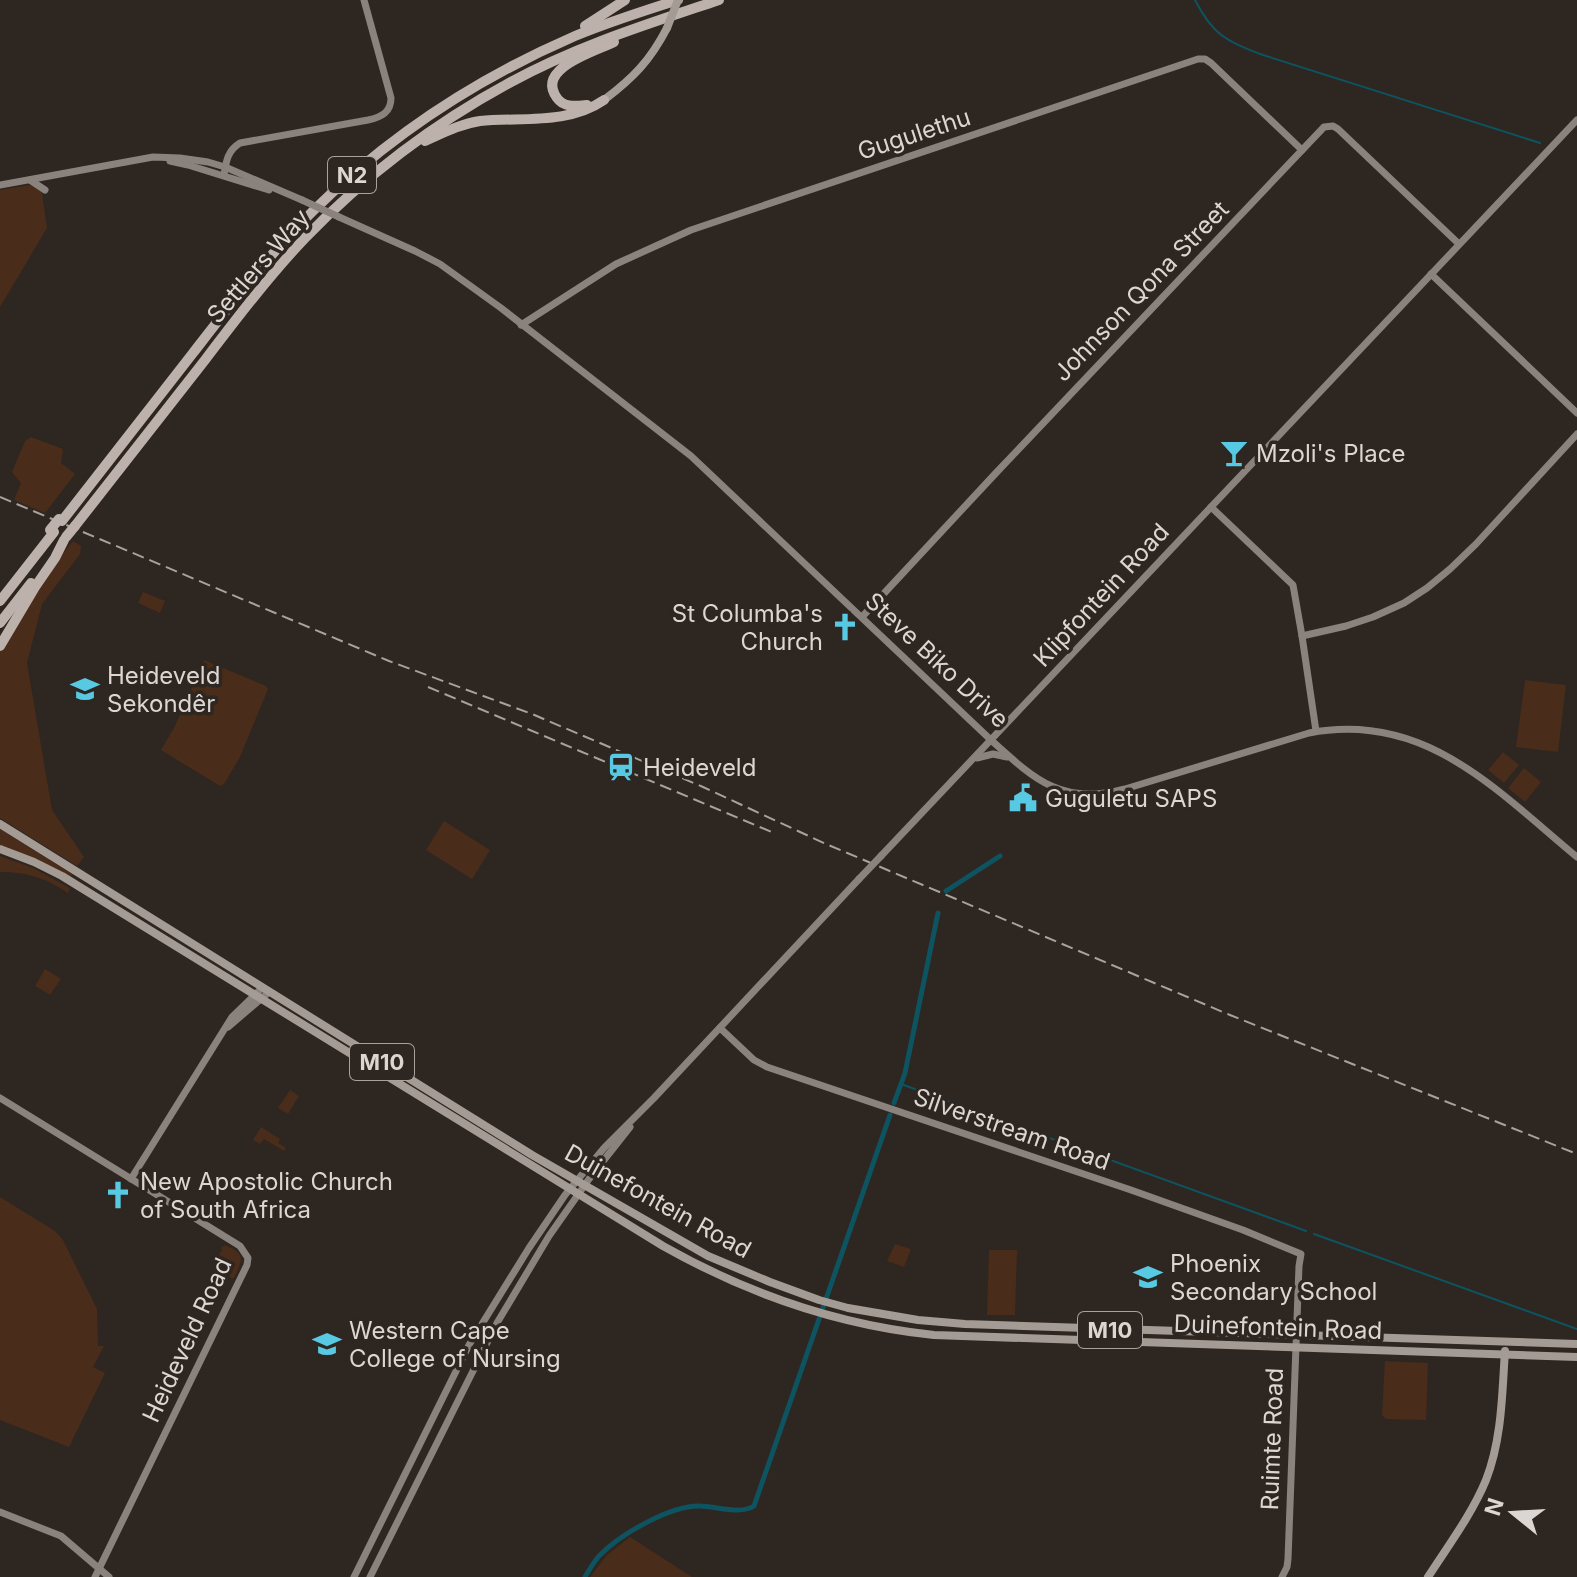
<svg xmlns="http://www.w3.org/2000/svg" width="1577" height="1577" font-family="Inter,sans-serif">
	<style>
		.green { fill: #492c19 }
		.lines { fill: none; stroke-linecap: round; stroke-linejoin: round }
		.stream { stroke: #0e5360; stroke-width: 2 }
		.canal { stroke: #0e5360; stroke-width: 5 }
		.secondary { stroke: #89827d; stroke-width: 7 }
		.primary { stroke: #a49b95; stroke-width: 8 }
		.highway { stroke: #bcb1ab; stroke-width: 10 }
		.rail { stroke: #a8a19e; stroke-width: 2; stroke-dasharray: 12 6; stroke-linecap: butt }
		.secondary-bridge { stroke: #89827d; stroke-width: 7 }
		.primary-bridge { stroke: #a49b95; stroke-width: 8 }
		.highway-bridge { stroke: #bcb1ab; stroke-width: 10 }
		.labels { text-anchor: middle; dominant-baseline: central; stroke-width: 7; stroke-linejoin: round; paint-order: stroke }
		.shield { fill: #2e2620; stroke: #a8a19d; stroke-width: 2 }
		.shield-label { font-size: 22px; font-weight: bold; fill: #dcd6d3 }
		.street-label { font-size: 24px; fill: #dcd6d3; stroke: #2e2620 }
		.poi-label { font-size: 24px; fill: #dcd6d3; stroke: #2e2620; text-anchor: start }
	</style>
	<rect width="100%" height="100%" fill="#2e2620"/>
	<!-- green -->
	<g class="green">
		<path d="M30,185L38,187L42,193L47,228L0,307V190Z"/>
		<path d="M31,437L63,449L61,463L75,474L45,513L14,500L21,483L12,472L25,441Z"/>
		<path d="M73,541L81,546L80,554L42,604L27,663L52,810L84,857L77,866L0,818V651L17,621L55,564Z"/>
		<path d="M143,592L165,601L160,613L138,603Z"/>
		<path d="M204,660L266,686L268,689L240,757L224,784L220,786L161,750L174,728Z"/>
		<path d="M1525,680L1566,685L1558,752L1516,747Z"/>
		<path d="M1503,752L1519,765L1504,783L1488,770Z"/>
		<path d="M1524,768L1541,782L1525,802L1508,788Z"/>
		<path d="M444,821L490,850L472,879L426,850Z"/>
		<path d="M0,829L72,874L70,878L34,859L0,845Z"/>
		<path d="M0,856L33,868L70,888L68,893C45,878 28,872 0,872Z"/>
		<path d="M45,969L61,979L50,995L35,986Z"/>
		<path d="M290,1090L299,1096L288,1114L278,1108Z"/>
		<path d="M261,1127L280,1139L278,1143L286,1148L284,1151L264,1139L260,1144L253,1140Z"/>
		<path d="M0,1197L55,1231L63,1240L97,1309L98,1346H104L93,1367L105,1373L69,1447L0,1420Z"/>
		<path d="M895,1244L911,1249L904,1267L887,1261Z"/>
		<path d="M225,1245C246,1254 243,1259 234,1278H231L226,1272L217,1268L215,1261L222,1250L221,1248Z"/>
		<path d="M989,1250H1017L1015,1315H987Z"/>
		<path d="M1385,1361L1428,1363L1426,1420L1386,1419L1382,1415Z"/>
		<path d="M630,1537L692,1577H590L607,1555Z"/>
	</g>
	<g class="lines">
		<!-- stream -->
		<g class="stream">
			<path d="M1195,0C1213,35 1225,40 1260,54L1540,143"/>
			<path d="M901,1084L1306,1231"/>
			<path d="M1314,1234L1577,1329"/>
		</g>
		<!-- canal -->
		<g class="canal">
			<path d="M946,891L1000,856"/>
			<path d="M894,1103L905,1073L938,913"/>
			<path d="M585,1577C589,1570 594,1562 599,1556C619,1535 669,1506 699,1506C716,1506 740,1515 754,1506L890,1115"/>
		</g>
		<!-- secondary -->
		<g class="secondary">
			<path d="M170,161L188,165L269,190"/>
			<path d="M224,175C226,162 227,151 240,143L368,120C382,117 391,112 391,98L364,0"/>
			<path d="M30,180L45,190"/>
			<path d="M0,185L153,157L180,158L208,162L225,167L302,200"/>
			<path d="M339,217L415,251L440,264L501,308L691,456L992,741C1035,780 1063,806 1125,789L1309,733C1425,711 1496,790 1577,857"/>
			<path d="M1431,274L1577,413"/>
			<path d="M521,325L616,264L691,230L1198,59H1205L1211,63L1302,150"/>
			<path d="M1211,507L1293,585L1302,636L1316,731"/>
			<path d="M862,617L995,474L1324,127L1333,126L1338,129L1459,244"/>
			<path d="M1302,636L1346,626L1373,617L1404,603L1427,588L1450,569L1476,544L1577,434"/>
			<path d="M977,758L993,754L1007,757"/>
			<path d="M881,856L1577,120"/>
			<path d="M228,1027L269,992"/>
			<path d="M720,1028L754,1060L767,1067L1131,1190L1243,1230L1301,1254L1299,1266L1288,1559L1287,1567L1282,1577"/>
			<path d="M0,1098L240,1246L248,1258L247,1265L95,1577"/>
			<path d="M131,1179L232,1017L262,988"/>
			<path d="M0,1512L61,1536L109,1577"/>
			<path d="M354,1577L469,1345L529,1248L565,1195L604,1148L654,1098L859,879"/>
			<path d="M370,1577L497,1323L549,1236L589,1179L630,1127"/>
		</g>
		<!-- primary -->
		<g class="primary">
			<path d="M604,100C633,78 650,61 667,28"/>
			<path d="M0,824L532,1155L708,1256L770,1282L819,1300L848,1308L918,1320L965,1324L1577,1344"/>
			<path d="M0,849L34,862L62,876L663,1246C748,1294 837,1325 934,1335L1577,1357"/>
			<path d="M1428,1577C1448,1546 1472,1514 1486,1480C1502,1439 1502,1394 1505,1351"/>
		</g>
		<!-- highway -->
		<g class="highway">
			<path d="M585,26L625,0"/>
			<path d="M587,105C576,106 564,108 557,98C535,68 596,51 614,42"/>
			<path d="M425,141C443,133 460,124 480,121C521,117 568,125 604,100"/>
			<path d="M62,521C106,465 150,409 193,353C231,304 269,254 314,210C389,136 478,78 575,36C609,22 643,11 678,0"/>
			<path d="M75,526C118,471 162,415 205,360C237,318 269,276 305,238C365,176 435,123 511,82C577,46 648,24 719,0"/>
			<path d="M0,601L54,532"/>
			<path d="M0,623L31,583"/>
			<path d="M0,646L35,587L55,558L64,540"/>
		</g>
		<!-- rail -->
		<g class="rail">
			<path d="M0,497L389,661L532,714L703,787L826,844L1230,1015L1577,1154"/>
			<path d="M428,687L774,833"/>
		</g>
		<!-- secondary-bridge -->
		<g class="secondary-bridge">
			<path d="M302,200L339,217"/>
			<path d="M859,879L881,856"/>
		</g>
		<!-- primary-bridge -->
		<path class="primary-bridge" d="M667,28L678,0"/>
		<!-- highway-bridge -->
		<g class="highway-bridge">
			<path d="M50,530L59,519"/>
			<path d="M66,537L75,526"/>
		</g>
	</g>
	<!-- icons -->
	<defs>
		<symbol id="bar-bare" viewBox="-9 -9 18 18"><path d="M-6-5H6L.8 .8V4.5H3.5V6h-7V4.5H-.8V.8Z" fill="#57c9e2" stroke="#2e2620" stroke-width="2.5" paint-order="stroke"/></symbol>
		<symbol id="church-bare" viewBox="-9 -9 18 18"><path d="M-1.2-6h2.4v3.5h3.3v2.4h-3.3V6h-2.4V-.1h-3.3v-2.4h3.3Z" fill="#57c9e2" stroke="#2e2620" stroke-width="2.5" paint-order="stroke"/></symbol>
		<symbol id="school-bare" viewBox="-9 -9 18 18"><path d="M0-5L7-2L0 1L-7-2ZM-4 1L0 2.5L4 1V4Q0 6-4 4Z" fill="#57c9e2" stroke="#2e2620" stroke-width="2.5" paint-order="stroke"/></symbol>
		<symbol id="station-bare" viewBox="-9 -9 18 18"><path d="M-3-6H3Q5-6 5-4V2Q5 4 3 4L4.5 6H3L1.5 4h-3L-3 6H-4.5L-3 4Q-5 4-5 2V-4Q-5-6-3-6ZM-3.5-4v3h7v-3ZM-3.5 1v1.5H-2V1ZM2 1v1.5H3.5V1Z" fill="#57c9e2" stroke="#2e2620" stroke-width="2.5" paint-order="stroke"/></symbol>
		<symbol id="civic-bare" viewBox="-9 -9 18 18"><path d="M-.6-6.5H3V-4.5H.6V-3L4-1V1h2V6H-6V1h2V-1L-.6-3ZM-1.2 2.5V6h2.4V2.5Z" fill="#57c9e2" stroke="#2e2620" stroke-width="2.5" paint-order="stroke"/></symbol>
		<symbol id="university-bare" viewBox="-9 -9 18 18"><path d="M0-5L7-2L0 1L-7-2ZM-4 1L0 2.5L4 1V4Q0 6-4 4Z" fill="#57c9e2" stroke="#2e2620" stroke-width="2.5" paint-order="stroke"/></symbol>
	</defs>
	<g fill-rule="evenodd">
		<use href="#bar-bare" x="1214" y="433" width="40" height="40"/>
		<use href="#church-bare" x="825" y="607" width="40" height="40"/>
		<use href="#school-bare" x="65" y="669" width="40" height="40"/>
		<use href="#station-bare" x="601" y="747" width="40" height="40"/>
		<use href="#civic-bare" x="1003" y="778" width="40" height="40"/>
		<use href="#church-bare" x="98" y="1175" width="40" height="40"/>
		<use href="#school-bare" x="1128" y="1257" width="40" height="40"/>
		<use href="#university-bare" x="307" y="1324" width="40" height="40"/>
	</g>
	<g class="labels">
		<!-- shield labels -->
		<g class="shield">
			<rect x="328" y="157" width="48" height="36" rx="6"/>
			<rect x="350" y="1044" width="64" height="36" rx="6"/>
			<rect x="1078" y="1312" width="64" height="36" rx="6"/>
		</g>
		<g class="shield-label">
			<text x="352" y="175">N2</text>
			<text x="382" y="1062">M10</text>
			<text x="1110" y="1330">M10</text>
		</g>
		<!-- street labels -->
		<g class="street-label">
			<text transform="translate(914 134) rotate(-18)">Gugulethu</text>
			<text transform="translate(258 266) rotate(-49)">Settlers Way</text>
			<text transform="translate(1141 291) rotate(-46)">Johnson Qona Street</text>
			<text transform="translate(1101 595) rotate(-47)">Klipfontein Road</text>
			<text transform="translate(937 660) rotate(43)">Steve Biko Drive</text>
			<text transform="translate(1012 1129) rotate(19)">Silverstream Road</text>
			<text transform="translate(658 1201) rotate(29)">Duinefontein Road</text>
			<text transform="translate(1278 1327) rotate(2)">Duinefontein Road</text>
			<text transform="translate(187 1340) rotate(-65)">Heideveld Road</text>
			<text transform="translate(1272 1439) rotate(-88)">Ruimte Road</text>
		</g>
		<!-- poi labels -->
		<g class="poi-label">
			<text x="1256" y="453">Mzoli's Place</text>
			<text x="823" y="613" text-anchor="end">St Columba's<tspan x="823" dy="28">Church</tspan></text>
			<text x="107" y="675">Heideveld<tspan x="107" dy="28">Sekondêr</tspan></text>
			<text x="643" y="767">Heideveld</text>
			<text x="1045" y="798">Guguletu SAPS</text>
			<text x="140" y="1181">New Apostolic Church<tspan x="140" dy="28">of South Africa</tspan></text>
			<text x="1170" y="1263">Phoenix<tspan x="1170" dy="28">Secondary School</tspan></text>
			<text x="349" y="1330">Western Cape<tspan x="349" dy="28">College of Nursing</tspan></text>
		</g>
	</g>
	<!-- north arrow -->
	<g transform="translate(1513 1513) rotate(288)" stroke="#2e2620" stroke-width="6" paint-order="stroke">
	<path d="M0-6L14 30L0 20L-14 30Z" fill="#dcd6d3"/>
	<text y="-12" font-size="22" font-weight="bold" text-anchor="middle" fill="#dcd6d3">N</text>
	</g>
</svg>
